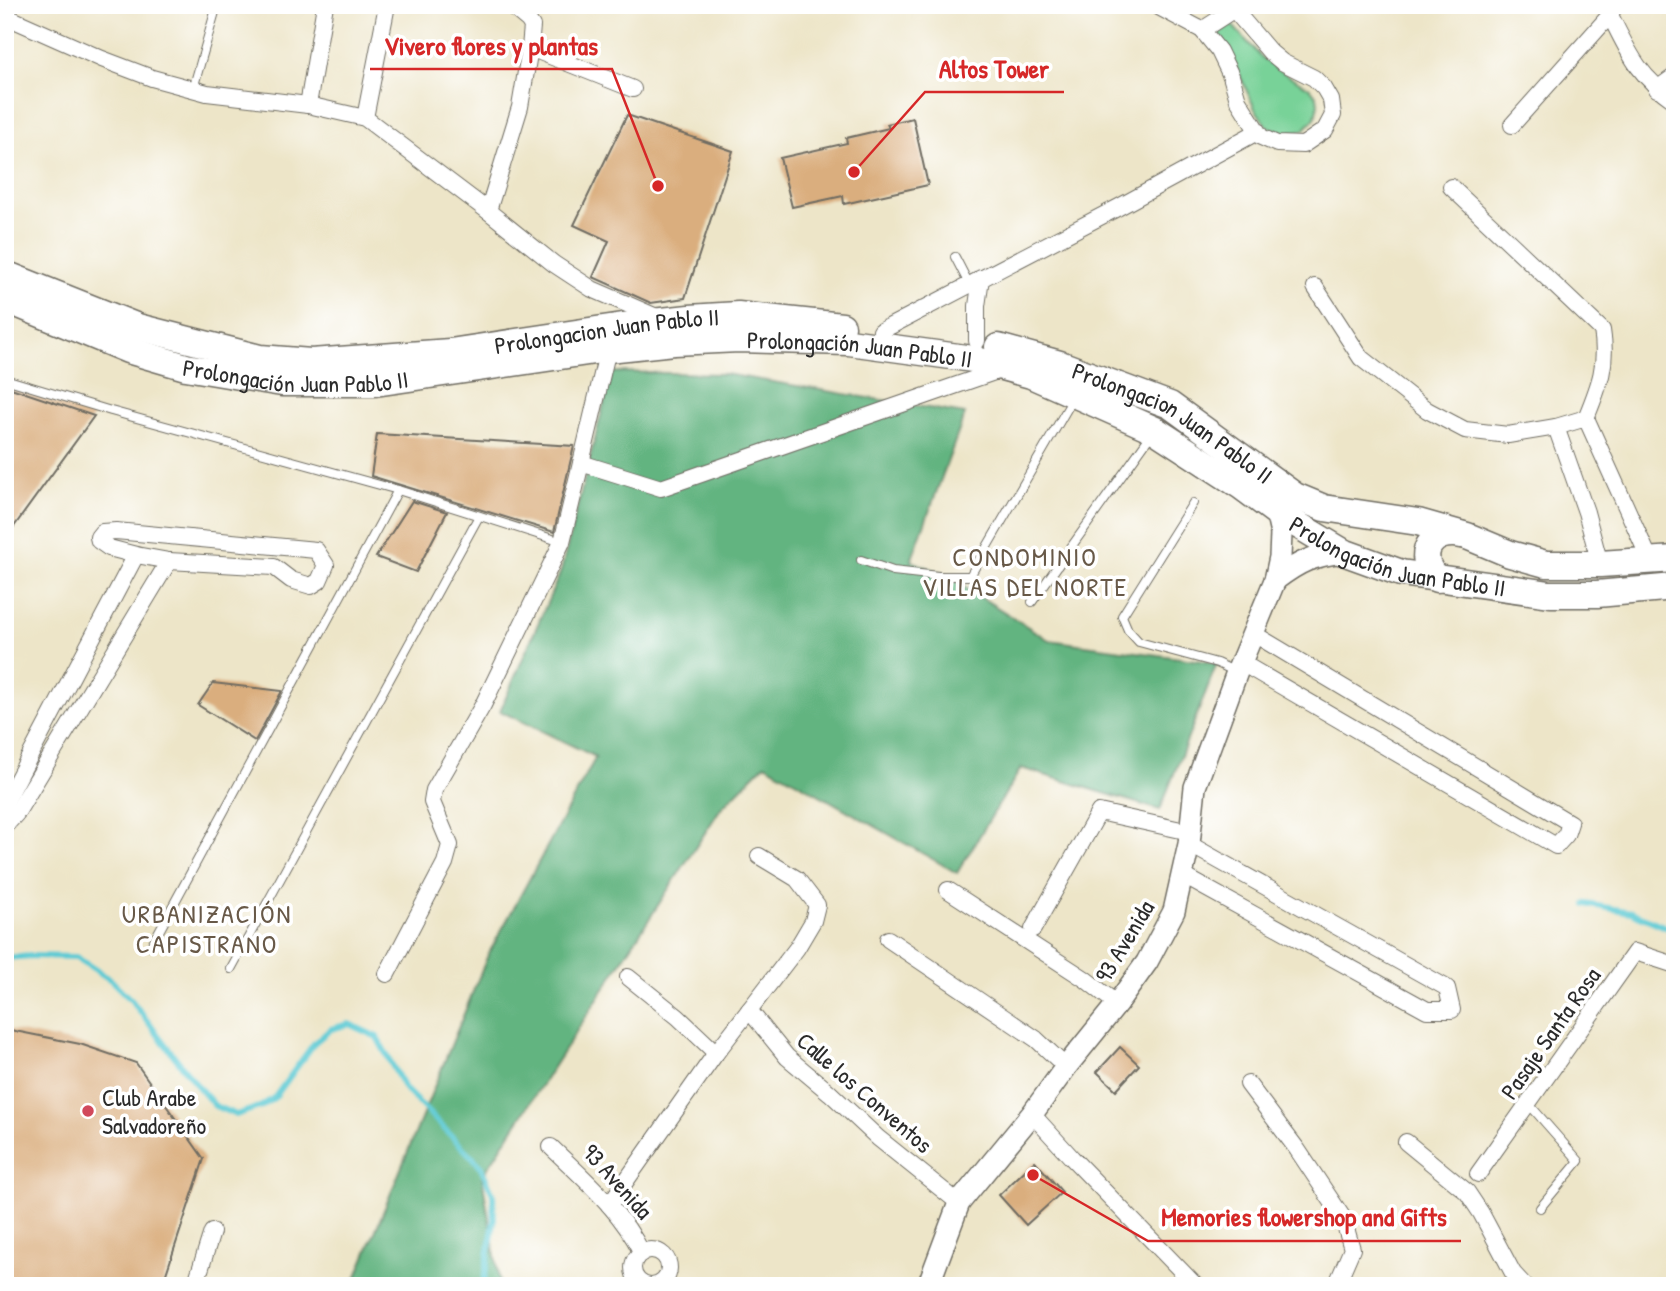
<svg xmlns="http://www.w3.org/2000/svg" width="1680" height="1291" font-family="'Patrick Hand',sans-serif">
	<style>
		.green { fill: #78d298; stroke: #527e62; stroke-width: 2 }
		.forest { fill: #62b480; stroke: #467056; stroke-width: 2 }
		.lines { fill: none; stroke-linecap: round; stroke-linejoin: round }
		.stream { stroke: #5dcad4; stroke-width: 6 }
		.building { fill: #daae7e }
		.service-casing { stroke: #6f6c62; stroke-width: 10 }
		.minor-casing { stroke: #6f6c62; stroke-width: 18 }
		.tertiary-casing { stroke: #6f6c62; stroke-width: 24 }
		.primary-casing { stroke: #6f6c62; stroke-width: 29 }
		.service { stroke: #fff; stroke-width: 8 }
		.minor { stroke: #fff; stroke-width: 16 }
		.tertiary { stroke: #fff; stroke-width: 21 }
		.primary { stroke: #fff; stroke-width: 26 }
		.poi-dot { fill: #d1495b; stroke: #fff; stroke-width: 2.5 }
		.labels { text-anchor: middle; dominant-baseline: central; stroke-width: 7; stroke-linejoin: round; paint-order: stroke }
		.street-label { font-size: 24px; fill: #2b2b2b; stroke: #fff }
		.poi-label { font-size: 24px; fill: #2b2b2b; stroke: #fff; text-anchor: start }
		.neighbourhood-label { font-size: 26px; letter-spacing: 2px; fill: #685948; stroke: #fff }
		.leader { fill: none; stroke: #d62828; stroke-width: 2.5 }
		.callout-dot { fill: #d62828; stroke: #fff; stroke-width: 2.5 }
		.callout-label { font-size: 26px; text-anchor: middle; font-weight: bold; fill: #d62828; stroke: #fff; stroke-width: 7; stroke-linejoin: round; paint-order: stroke }
	</style>
	<rect width="100%" height="100%" fill="#fff"/>
	<filter id="ink" filterUnits="userSpaceOnUse"><feTurbulence type="fractalNoise" baseFrequency=".0143" numOctaves="2"/><feDisplacementMap in="SourceGraphic" scale="14" xChannelSelector="R" yChannelSelector="G"/><feConvolveMatrix kernelMatrix="1 2 1 2 8 2 1 2 1" color-interpolation-filters="sRGB"/></filter>
	<filter id="wash" filterUnits="userSpaceOnUse"><feTurbulence type="fractalNoise" baseFrequency=".00686" numOctaves="4" result="noise"/><feDisplacementMap in="SourceGraphic" scale="28" xChannelSelector="R" yChannelSelector="G"/><feGaussianBlur stdDeviation="1.57" result="paint"/><feColorMatrix in="noise" values="0 0 0 0 0 0 0 0 0 0 0 0 0 0 0 0 0 1.4 0 .05"/><feComposite in="paint" operator="in"/></filter>
	<g filter="url(#wash)">
		<rect width="100%" height="100%" fill="#ede5c8"/>
		<!-- green -->
		<path class="green" d="M1232,25L1262,58L1275,68L1310,88L1317,97L1318,104L1315,118L1304,130L1297,132H1282L1267,126L1255,109L1228,49L1218,33Z"/>
		<!-- forest -->
		<path class="forest" d="M612,372L725,374L965,414L911,561L942,573L1049,640L1217,663L1160,810L1021,768L957,873L765,764L721,808L482,1177L500,1286H353L488,955L596,757L500,711L561,571Z"/>
		<g class="lines">
			<!-- stream -->
			<g class="stream">
				<path d="M1586,904L1631,912L1675,931"/>
				<path d="M5,958L32,956L76,957L111,980L132,1001L195,1083L215,1106L236,1115L262,1106L275,1097L315,1042L331,1029L349,1024L377,1037L405,1089L480,1165L493,1194L494,1221L483,1286"/>
			</g>
		</g>
		<g id="blocks">
			<!-- building -->
			<g class="building">
				<path d="M627,115L733,151L685,298L651,303L593,277L609,241L574,225Z"/>
				<path d="M913,118L928,185L844,204L843,196L792,207L780,158L847,143L846,138L889,128L887,124Z"/>
				<path d="M5,386L94,416L5,539Z"/>
				<path d="M377,434L574,446L554,532L371,476Z"/>
				<path d="M412,501L447,512L416,572L376,557Z"/>
				<path d="M213,683L282,691L255,741L198,705Z"/>
				<path d="M5,1029L80,1044L136,1063L204,1159L162,1286H5Z"/>
				<path d="M1120,1047L1139,1065L1116,1090L1097,1072Z"/>
				<path d="M1035,1161L1062,1192L1026,1225L999,1195Z"/>
			</g>
		</g>
	</g>
	<g filter="url(#ink)">
		<use href="#blocks" fill-opacity="0" stroke="#6f6c62" stroke-width="2"/>
		<g class="lines">
			<defs>
				<g id="service">
					<path d="M193,89L217,5"/>
					<path d="M955,257L969,284"/>
					<path d="M5,379L111,411L398,490L562,542"/>
					<path d="M1193,503L1122,616L1128,630L1139,642L1217,663L1236,672"/>
					<path d="M861,560L893,571L938,576H970L1074,397"/>
					<path d="M1032,602L1153,432"/>
					<path d="M151,946L398,490"/>
					<path d="M231,969L479,516"/>
					<path d="M1528,1103L1579,1161L1540,1208"/>
				</g>
				<g id="minor">
					<path d="M1155,5L1202,30L1219,51L1231,76L1238,100L1261,137L1277,144L1303,145L1325,130L1333,115L1331,100L1324,88L1314,78L1282,62L1270,52L1230,5"/>
					<path d="M1610,15C1629,53 1638,76 1675,101"/>
					<path d="M5,16L102,59L152,78L207,93L308,105L365,118L488,211L554,264L592,289L659,318"/>
					<path d="M1202,30L1233,10"/>
					<path d="M530,48L633,89"/>
					<path d="M1657,89L1675,76"/>
					<path d="M308,105L325,5"/>
					<path d="M365,118L387,5"/>
					<path d="M1512,125L1610,15L1615,5"/>
					<path d="M1451,187L1602,330C1608,365 1599,386 1586,418L1650,560"/>
					<path d="M488,211L520,107L530,48L532,26L528,20L510,5"/>
					<path d="M1315,287L1361,358L1427,410L1465,430L1508,435L1556,427L1586,418"/>
					<path d="M881,331L1119,207L1257,132"/>
					<path d="M977,341V306L981,278"/>
					<path d="M1556,427L1586,512L1600,564"/>
					<path d="M581,463L608,349"/>
					<path d="M116,531L316,550L326,565L319,581L311,586L291,580L274,567L169,561L136,555L109,548L99,541L98,537L102,532Z"/>
					<path d="M1242,663L1556,846L1566,835L1570,823L1254,634"/>
					<path d="M5,803L136,555"/>
					<path d="M5,826L16,814L169,561"/>
					<path d="M1182,875L1427,1010H1452L1447,988L1189,844"/>
					<path d="M948,890L1085,979L1117,1004"/>
					<path d="M1033,929L1099,812L1190,832"/>
					<path d="M888,939L1036,1039L1066,1067"/>
					<path d="M387,974L445,863L450,845L432,802L434,790L483,705L562,542L581,463L661,488L1003,369"/>
					<path d="M628,977L678,1017L716,1053"/>
					<path d="M749,1010L787,1057L830,1093L878,1138L959,1203"/>
					<path d="M1248,1084L1297,1149L1343,1218L1352,1249L1336,1286"/>
					<path d="M1032,1114L1072,1158L1196,1286"/>
					<path d="M1406,1142L1467,1192L1481,1213L1513,1273L1525,1286"/>
					<path d="M551,1147C584,1179 621,1210 642,1253"/>
					<path d="M1478,1174L1635,952L1675,965"/>
					<path d="M609,1205L716,1053L797,948L813,921L817,905L797,879L759,856"/>
					<circle cx="651" cy="1268" r="18"/>
					<path d="M195,1286L212,1232"/>
					<path d="M1668,1286L1675,1277"/>
				</g>
				<g id="tertiary">
					<path d="M1275,580C1300,561 1312,556 1343,552"/>
					<path d="M928,1286L959,1203L1032,1114L1066,1067L1117,1004L1147,962L1174,911L1189,844L1195,787L1237,672L1275,580L1280,557L1281,534L1276,512"/>
				</g>
				<g id="primary">
					<path id="s1" d="M5,274L138,327L260,358L311,362L450,352L643,323L689,318L738,315L842,326"/>
					<path id="s2" d="M5,299L128,350L186,367L282,383H375L608,349L674,342L739,339L849,342L973,359L1031,375L1155,430L1241,486L1276,512L1343,552L1401,573L1550,594H1597L1675,587"/>
					<path id="s3" d="M998,347L1060,364L1170,405L1295,496L1324,508L1418,522L1467,536L1510,554L1546,564H1600L1675,559"/>
					<path d="M1437,579C1414,556 1430,528 1462,535"/>
				</g>
			</defs>
			<!-- service casing -->
			<use href="#service" class="service-casing"/>
			<!-- minor casing -->
			<use href="#minor" class="minor-casing"/>
			<!-- tertiary casing -->
			<use href="#tertiary" class="tertiary-casing"/>
			<!-- primary casing -->
			<use href="#primary" class="primary-casing"/>
			<!-- service -->
			<use href="#service" class="service"/>
			<!-- minor -->
			<use href="#minor" class="minor"/>
			<!-- tertiary -->
			<use href="#tertiary" class="tertiary"/>
			<!-- primary -->
			<use href="#primary" class="primary"/>
		</g>
	</g>
	<!-- markers -->
	<circle class="poi-dot" cx="88" cy="1111" r="7"/>
	<g class="labels">
		<!-- street labels -->
		<g class="street-label">
			<text stroke="none"><textPath href="#s1" startOffset="618">Prolongacion Juan Pablo II</textPath></text>
			<text stroke="none"><textPath href="#s2" startOffset="872">Prolongación Juan Pablo II</textPath></text>
			<text stroke="none"><textPath href="#s2" startOffset="304">Prolongación Juan Pablo II</textPath></text>
			<text stroke="none"><textPath href="#s3" startOffset="192">Prolongacion Juan Pablo II</textPath></text>
			<text stroke="none"><textPath href="#s2" startOffset="1460">Prolongación Juan Pablo II</textPath></text>
			<text transform="translate(1124 941) rotate(-59)">93 Avenida</text>
			<text transform="translate(1550 1033) rotate(-55)">Pasaje Santa Rosa</text>
			<text transform="translate(865 1092) rotate(41)">Calle los Conventos</text>
			<text transform="translate(618 1181) rotate(48)">93 Avenida</text>
		</g>
		<!-- poi labels -->
		<g class="poi-label">
			<text x="102" y="1097">Club Arabe<tspan x="102" dy="28">Salvadoreño</tspan></text>
		</g>
		<!-- neighbourhood labels -->
		<g class="neighbourhood-label">
			<text x="1025" y="556">CONDOMINIO<tspan x="1025" dy="30">VILLAS DEL NORTE</tspan></text>
			<text x="207" y="913">URBANIZACIÓN<tspan x="207" dy="30">CAPISTRANO</tspan></text>
		</g>
	</g>
	<!-- callouts -->
	<path class="leader" d="M658 186L612 69H370M854 172L925 92H1064M1033 1175L1148 1241H1461"/>
	<g class="callout-dot">
		<circle cx="658" cy="186" r="7"/>
		<circle cx="854" cy="172" r="7"/>
		<circle cx="1033" cy="1175" r="7"/>
	</g>
	<g class="callout-label">
		<text x="491" y="55">Vivero flores y plantas</text>
		<text x="994" y="78">Altos Tower</text>
		<text x="1304" y="1226">Memories flowershop and Gifts</text>
	</g>
	<!-- margin -->
	<rect width="1680" height="1291" fill="none" stroke="#fff" stroke-width="28"/>
</svg>
